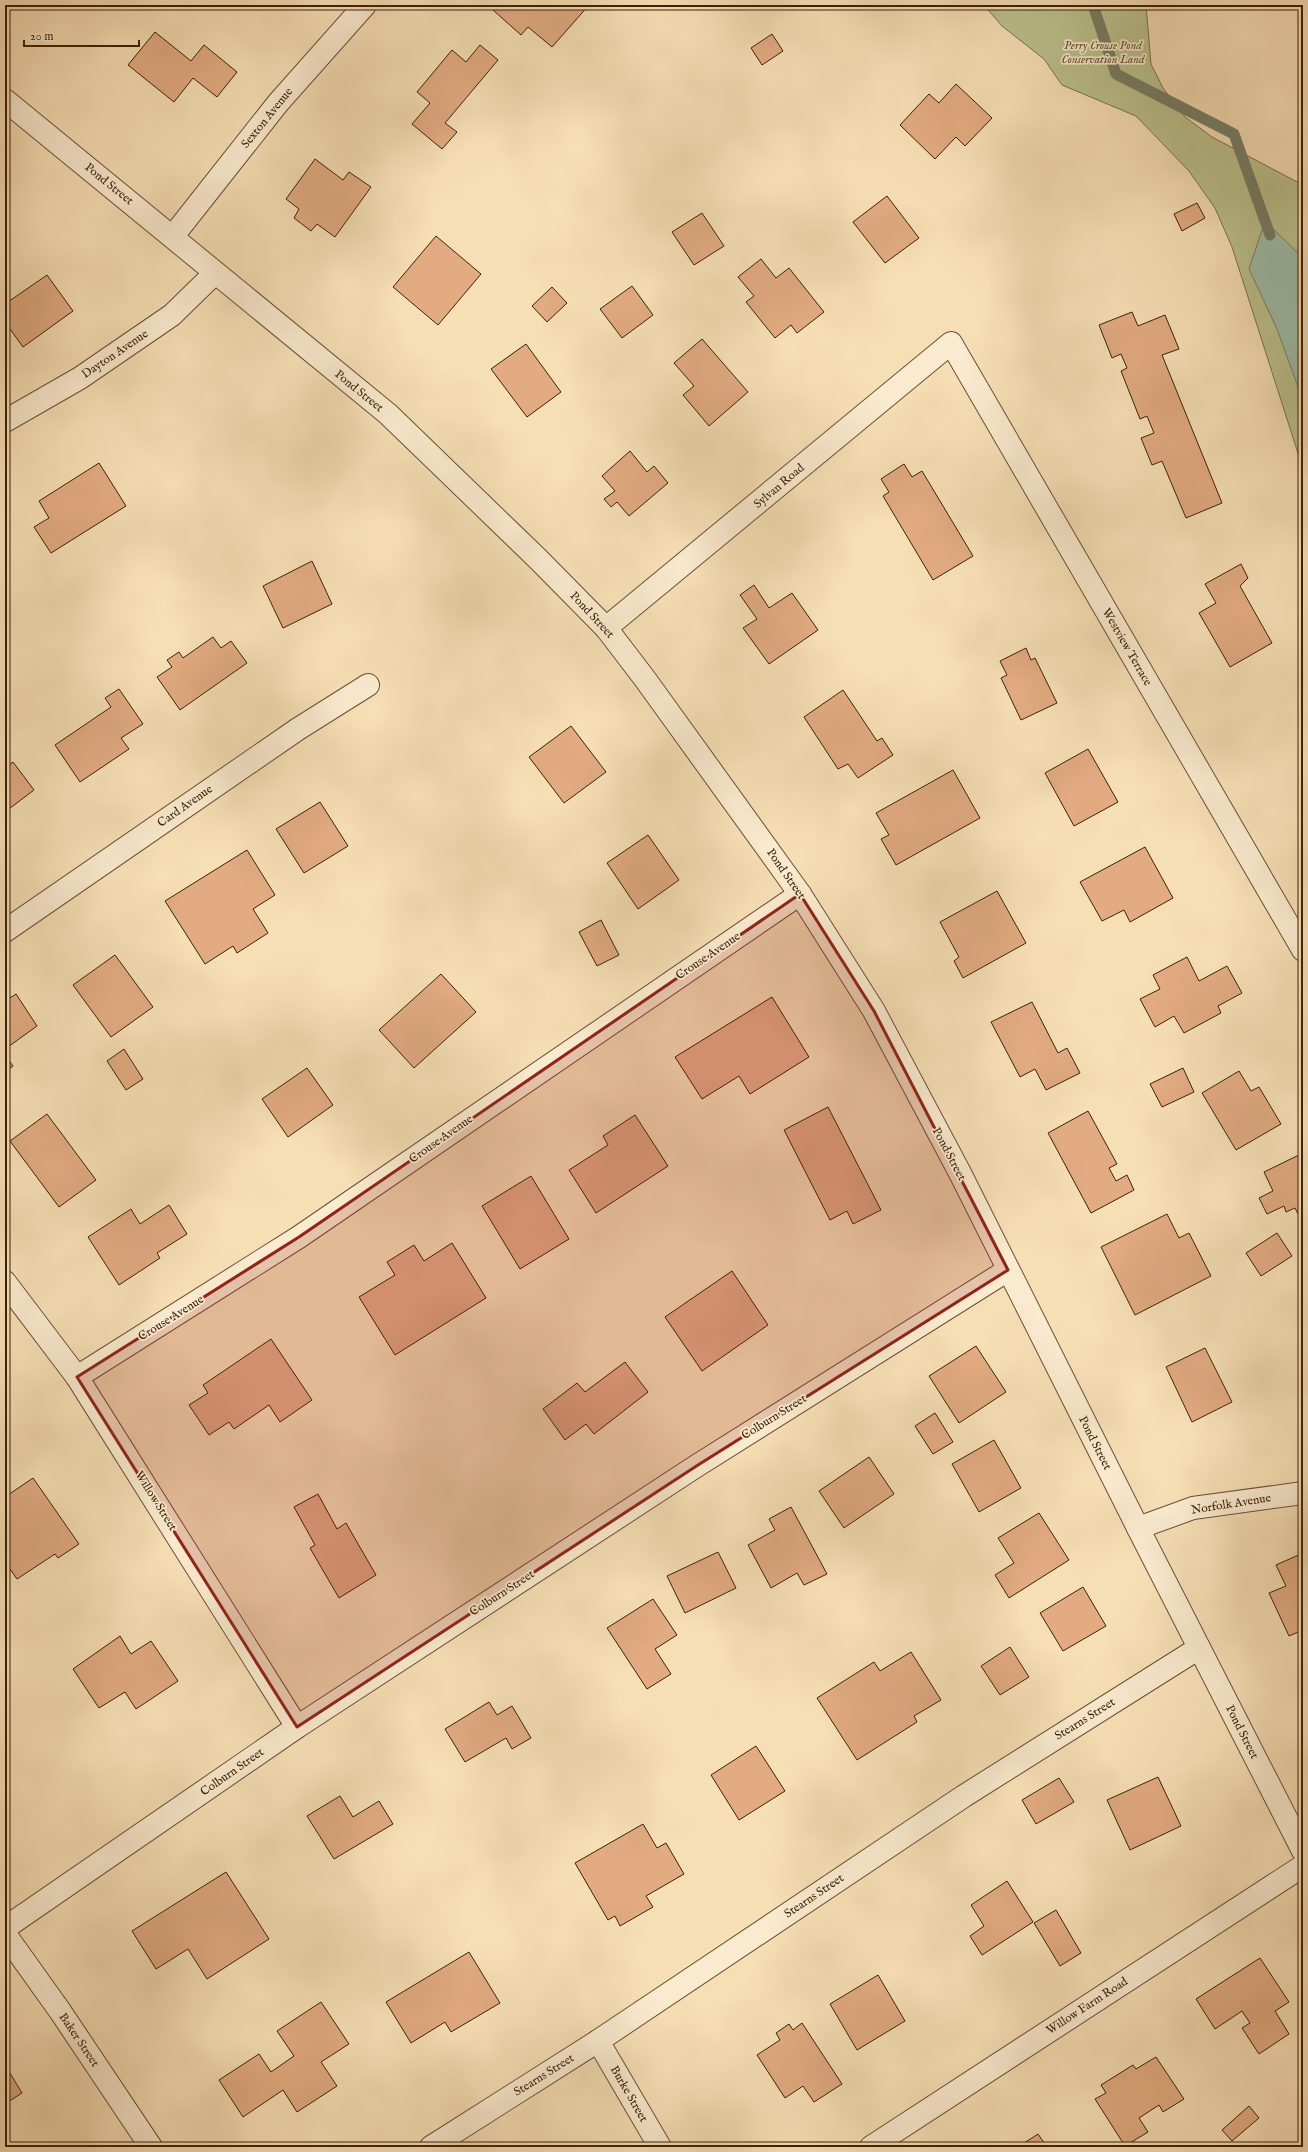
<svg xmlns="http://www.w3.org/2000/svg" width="1308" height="2152" font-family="'IM FELL English',serif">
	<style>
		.green { fill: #bbc28e; stroke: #7b724b }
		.water { fill: #9ebda8; stroke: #767f68 }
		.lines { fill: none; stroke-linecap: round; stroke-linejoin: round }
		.stream { stroke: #767f68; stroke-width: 11 }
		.building { fill: #e2ab82; stroke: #3b2108 }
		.minor-casing { stroke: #6a5033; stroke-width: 24 }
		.minor { stroke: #faeacf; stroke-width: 22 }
		.marked { fill: #8f2418; fill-opacity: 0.2; stroke: #8f2418; stroke-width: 3; stroke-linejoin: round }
		.labels { text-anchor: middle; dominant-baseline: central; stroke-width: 3.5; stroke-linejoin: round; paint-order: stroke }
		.park-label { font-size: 12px; font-style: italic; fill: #615130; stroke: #faeacf }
		.street-label { font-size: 12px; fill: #3b2108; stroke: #faeacf }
	</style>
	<rect width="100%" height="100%" fill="#f7dfb5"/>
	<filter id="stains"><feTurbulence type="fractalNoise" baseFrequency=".005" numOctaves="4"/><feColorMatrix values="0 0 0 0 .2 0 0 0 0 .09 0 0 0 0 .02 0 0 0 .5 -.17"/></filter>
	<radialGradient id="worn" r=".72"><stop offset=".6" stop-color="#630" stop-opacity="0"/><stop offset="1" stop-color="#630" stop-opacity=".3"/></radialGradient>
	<!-- green -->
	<path class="green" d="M984,5H1146L1151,64L1163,88L1185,117L1212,137L1303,185V469L1232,247L1215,208L1189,171L1136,116L1062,85L1044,59L1002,26Z"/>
	<!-- water -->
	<path class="water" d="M1265,221L1303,258V401L1277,329L1249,269Z"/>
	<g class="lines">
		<!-- stream -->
		<path class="stream" d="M1093,5L1116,74L1234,134L1270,235"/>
	</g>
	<!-- building -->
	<g class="building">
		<path d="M498,5H589L552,47L528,27L521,35L493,10Z"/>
		<path d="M155,32L191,61L204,45L237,72L217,97L193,78L174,102L128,65Z"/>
		<path d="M772,34L783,51L762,65L751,48Z"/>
		<path d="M480,45L498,60L445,123L457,132L442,149L412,124L430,103L417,92L452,50L466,62Z"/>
		<path d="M956,84L992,118L965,146L956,137L935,159L900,125L929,94L939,103Z"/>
		<path d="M315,159L343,180L349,172L371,187L335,237L317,224L311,231L294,218L299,209L286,199Z"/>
		<path d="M887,196L919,238L885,263L853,222Z"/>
		<path d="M1197,203L1205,218L1182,231L1174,214Z"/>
		<path d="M702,213L724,246L694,265L672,232Z"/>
		<path d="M436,236L481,274L438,325L393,287Z"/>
		<path d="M761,259L776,278L789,268L824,312L797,333L791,325L775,338L746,302L754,296L738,277Z"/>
		<path d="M47,275L73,311L23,347L5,322V304Z"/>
		<path d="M632,286L653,315L622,338L600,309Z"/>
		<path d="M552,287L567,303L547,322L532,306Z"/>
		<path d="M1132,312L1138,326L1165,315L1179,349L1162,355L1222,503L1186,518L1162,461L1152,465L1141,438L1154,433L1147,416L1140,419L1121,371L1127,368L1121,354L1112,358L1099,325Z"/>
		<path d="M702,339L748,392L709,426L683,395L694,386L674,363Z"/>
		<path d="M526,344L561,392L527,417L491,369Z"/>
		<path d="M630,451L647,472L654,466L668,483L629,516L617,502L611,507L604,499L615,491L602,476Z"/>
		<path d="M99,463L126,506L51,553L34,527L49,518L39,501Z"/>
		<path d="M904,464L912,477L922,471L973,556L933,580L883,496L889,492L881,479Z"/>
		<path d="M312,561L332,604L283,628L263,586Z"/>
		<path d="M1241,564L1248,578L1240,586L1272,643L1230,667L1199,613L1216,603L1205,584Z"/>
		<path d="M754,585L769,608L792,593L818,630L769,664L743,628L757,619L740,595Z"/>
		<path d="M213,637L221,648L231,641L247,663L180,710L157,677L172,667L167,660L179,652L183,658Z"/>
		<path d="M1026,648L1031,660L1035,658L1057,703L1021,720L1001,678L1007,675L1000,661Z"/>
		<path d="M119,689L143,724L121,738L129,749L80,782L55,745L111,707L105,698Z"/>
		<path d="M843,690L877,741L882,738L893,755L858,778L848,764L838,769L804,717Z"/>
		<path d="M571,726L606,772L564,803L529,757Z"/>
		<path d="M1088,749L1118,802L1074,826L1045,773Z"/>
		<path d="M13,762L34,790L5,812V768Z"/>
		<path d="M953,770L980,818L896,865L881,839L889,835L876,813Z"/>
		<path d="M320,802L348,846L304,873L276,829Z"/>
		<path d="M648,835L679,880L638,909L607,863Z"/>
		<path d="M1145,847L1173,898L1130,922L1124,910L1102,921L1080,882Z"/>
		<path d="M247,850L275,895L253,909L268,933L237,953L233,946L205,964L165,901Z"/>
		<path d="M997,891L1026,943L963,978L954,961L959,957L940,922Z"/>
		<path d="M601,920L619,955L597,966L579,932Z"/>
		<path d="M115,955L153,1007L111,1037L73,985Z"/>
		<path d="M1187,957L1199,981L1227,966L1242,993L1218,1006L1221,1013L1184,1033L1174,1016L1155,1027L1140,999L1160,989L1153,975Z"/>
		<path d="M441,974L476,1012L414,1068L379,1030Z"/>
		<path d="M16,994L37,1026L8,1047L5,1043V1001Z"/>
		<path d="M772,997L809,1057L750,1094L739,1076L702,1099L675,1057Z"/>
		<path d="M1032,1002L1058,1053L1067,1048L1080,1073L1046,1090L1035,1069L1020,1077L991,1022Z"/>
		<path d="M124,1049L143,1079L126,1090L107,1061Z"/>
		<path d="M5,1055L13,1066L5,1072Z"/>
		<path d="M307,1068L333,1105L288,1137L262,1099Z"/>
		<path d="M1183,1068L1194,1092L1162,1107L1150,1084Z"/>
		<path d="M1239,1071L1251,1091L1259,1087L1281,1124L1236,1150L1202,1093Z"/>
		<path d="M828,1107L881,1210L853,1224L847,1211L830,1220L784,1130Z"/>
		<path d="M1088,1111L1117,1164L1109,1168L1116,1181L1127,1175L1134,1190L1091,1213L1048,1133Z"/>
		<path d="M47,1114L96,1180L59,1207L10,1141Z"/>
		<path d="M635,1115L668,1166L596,1213L569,1170L608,1145L603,1136Z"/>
		<path d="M1299,1155L1303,1162V1212L1298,1214L1295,1208L1286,1212L1284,1206L1267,1214L1259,1198L1273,1191L1264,1172Z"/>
		<path d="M531,1176L569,1239L520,1269L482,1206Z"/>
		<path d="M169,1205L187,1234L157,1253L160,1258L119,1285L88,1237L131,1209L140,1224Z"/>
		<path d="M1167,1214L1179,1238L1189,1233L1211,1276L1135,1315L1101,1247Z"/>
		<path d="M1277,1233L1292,1256L1261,1276L1246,1253Z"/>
		<path d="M452,1243L486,1298L395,1355L359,1297L395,1275L387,1262L414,1245L424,1261Z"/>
		<path d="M732,1271L768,1325L702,1371L665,1317Z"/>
		<path d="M271,1339L312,1400L280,1422L269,1405L234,1429L229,1422L209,1435L189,1405L208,1393L203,1385Z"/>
		<path d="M976,1346L1006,1392L959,1423L929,1376Z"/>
		<path d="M1205,1348L1232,1402L1192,1422L1166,1367Z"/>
		<path d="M625,1362L648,1392L594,1434L586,1424L565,1440L543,1409L577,1383L585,1392Z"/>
		<path d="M935,1413L953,1442L933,1454L915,1426Z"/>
		<path d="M994,1440L1021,1488L979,1512L952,1464Z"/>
		<path d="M869,1457L894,1494L844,1528L819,1491Z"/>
		<path d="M33,1478L79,1544L58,1558L55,1554L17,1579L5,1562V1497Z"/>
		<path d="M318,1494L337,1529L346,1523L376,1575L339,1598L310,1548L315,1545L294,1507Z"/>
		<path d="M791,1507L827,1574L804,1585L797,1573L771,1588L748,1545L775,1530L769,1519Z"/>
		<path d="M1039,1513L1069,1560L1009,1598L995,1575L1014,1563L998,1538Z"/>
		<path d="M718,1552L736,1588L685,1613L667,1576Z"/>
		<path d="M1303,1553V1630L1289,1636L1269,1593L1286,1586L1276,1565Z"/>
		<path d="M1083,1587L1106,1626L1063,1651L1040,1613Z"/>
		<path d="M653,1599L677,1635L655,1649L671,1674L647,1689L607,1628Z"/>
		<path d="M120,1636L131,1654L151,1641L178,1681L136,1709L125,1692L99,1708L73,1669Z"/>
		<path d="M1010,1647L1029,1677L1000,1695L981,1666Z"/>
		<path d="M911,1652L941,1700L914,1716L917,1722L857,1760L817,1698L874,1662L880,1671Z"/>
		<path d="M489,1702L497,1715L512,1706L531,1738L512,1749L506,1738L465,1762L445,1729Z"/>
		<path d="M756,1746L785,1791L739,1820L711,1775Z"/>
		<path d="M1158,1777L1181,1826L1130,1850L1107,1800Z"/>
		<path d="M1059,1778L1074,1802L1036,1824L1022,1800Z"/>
		<path d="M340,1796L353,1817L379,1801L393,1824L334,1859L307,1816Z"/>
		<path d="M643,1824L657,1848L666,1843L684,1874L646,1896L653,1907L620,1926L615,1916L608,1920L575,1863Z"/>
		<path d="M226,1872L269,1939L207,1979L188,1949L156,1969L132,1931Z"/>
		<path d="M1007,1881L1033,1922L982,1955L970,1936L984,1926L971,1905Z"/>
		<path d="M1056,1910L1081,1953L1060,1966L1034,1923Z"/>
		<path d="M469,1952L500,2003L451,2032L445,2022L411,2043L386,2002Z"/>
		<path d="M1260,1958L1289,2002L1275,2011L1289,2034L1259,2054L1242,2028L1250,2023L1242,2011L1215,2029L1196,1999Z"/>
		<path d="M878,1975L905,2021L857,2050L830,2004Z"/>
		<path d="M321,2002L349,2044L321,2062L337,2086L297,2112L283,2090L243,2117L219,2080L259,2054L271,2072L294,2056L277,2031Z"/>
		<path d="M802,2023L842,2084L814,2102L803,2086L785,2098L757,2055L780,2040L776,2033L789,2024L793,2030Z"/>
		<path d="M1156,2057L1184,2099L1163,2112L1159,2105L1139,2118L1148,2132L1125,2146L1095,2099L1106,2093L1101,2085L1133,2065L1136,2069Z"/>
		<path d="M5,2065L22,2093L5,2104Z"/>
		<path d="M1249,2106L1259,2118L1232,2141L1222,2130Z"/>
		<path d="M1038,2134L1047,2147H1018Z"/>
	</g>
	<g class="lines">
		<defs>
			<g id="minor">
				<path d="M5,100L388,414L539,560L606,628L645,679L800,894L874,1011L960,1173L1138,1528L1303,1851"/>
				<path d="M173,236L278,103L365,5"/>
				<path d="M5,421L80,378L172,315L215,273"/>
				<path d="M606,628L951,343L1303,950"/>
				<path d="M5,931L298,729L368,685"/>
				<path d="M5,1282L77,1377L297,1727"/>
				<path d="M77,1377L299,1237L800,894"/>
				<path d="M1138,1528L1193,1508L1303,1493"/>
				<path d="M5,1928L297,1727L698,1465L1008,1270"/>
				<path d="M5,1934L60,2011L151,2147"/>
				<path d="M598,2041L660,2147"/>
				<path d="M431,2147L598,2041L964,1796L1199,1648"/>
				<path d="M871,2147L1303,1866"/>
			</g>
		</defs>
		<!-- minor casing -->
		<use href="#minor" class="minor-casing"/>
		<!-- minor -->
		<use href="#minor" class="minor"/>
	</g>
	<!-- marked area -->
	<path class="marked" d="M800,894L874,1011L1008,1270L698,1465L297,1727L77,1377L299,1237Z"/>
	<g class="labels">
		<!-- park labels -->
		<g class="park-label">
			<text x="1103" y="45">Perry Crouse Pond<tspan x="1103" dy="14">Conservation Land</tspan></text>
		</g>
		<!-- street labels -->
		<g class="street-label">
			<text transform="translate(267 118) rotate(-51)">Sexton Avenue</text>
			<text transform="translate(109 184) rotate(39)">Pond Street</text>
			<text transform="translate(115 354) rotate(-34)">Dayton Avenue</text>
			<text transform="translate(359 391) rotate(39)">Pond Street</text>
			<text transform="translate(779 486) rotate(-40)">Sylvan Road</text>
			<text transform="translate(592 615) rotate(47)">Pond Street</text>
			<text transform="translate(1127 647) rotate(60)">Westview Terrace</text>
			<text transform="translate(185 806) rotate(-35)">Card Avenue</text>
			<text transform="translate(786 874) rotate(55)">Pond Street</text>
			<text transform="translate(708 956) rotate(-34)">Crouse Avenue</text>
			<text transform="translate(441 1139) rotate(-35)">Crouse Avenue</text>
			<text transform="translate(949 1154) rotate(62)">Pond Street</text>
			<text transform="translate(171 1318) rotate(-32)">Crouse Avenue</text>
			<text transform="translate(774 1417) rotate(-32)">Colburn Street</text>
			<text transform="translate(1095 1443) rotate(63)">Pond Street</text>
			<text transform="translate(156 1501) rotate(58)">Willow Street</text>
			<text transform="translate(1231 1504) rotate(-9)">Norfolk Avenue</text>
			<text transform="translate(502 1593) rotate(-33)">Colburn Street</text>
			<text transform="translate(1085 1719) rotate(-32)">Stearns Street</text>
			<text transform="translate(1242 1732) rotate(63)">Pond Street</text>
			<text transform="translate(232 1772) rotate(-35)">Colburn Street</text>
			<text transform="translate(814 1896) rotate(-34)">Stearns Street</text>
			<text transform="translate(1087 2006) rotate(-33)">Willow Farm Road</text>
			<text transform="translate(79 2040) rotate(56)">Baker Street</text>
			<text transform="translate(544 2075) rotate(-32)">Stearns Street</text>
			<text transform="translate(629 2094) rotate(60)">Burke Street</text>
		</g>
	</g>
	<!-- margin -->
	<rect width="1308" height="2152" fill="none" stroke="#f7dfb5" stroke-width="20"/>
	<rect x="6" y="6" width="1296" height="2140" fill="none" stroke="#3b2108" stroke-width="2"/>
	<rect x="10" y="10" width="1288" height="2132" fill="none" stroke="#3b2108"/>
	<!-- scale -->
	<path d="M24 40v6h115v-6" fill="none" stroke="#3b2108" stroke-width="2"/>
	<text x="30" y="40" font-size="12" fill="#3b2108" stroke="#faeacf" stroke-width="3" paint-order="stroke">20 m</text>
	<rect width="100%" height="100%" filter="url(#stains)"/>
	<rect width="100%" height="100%" fill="url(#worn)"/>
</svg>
